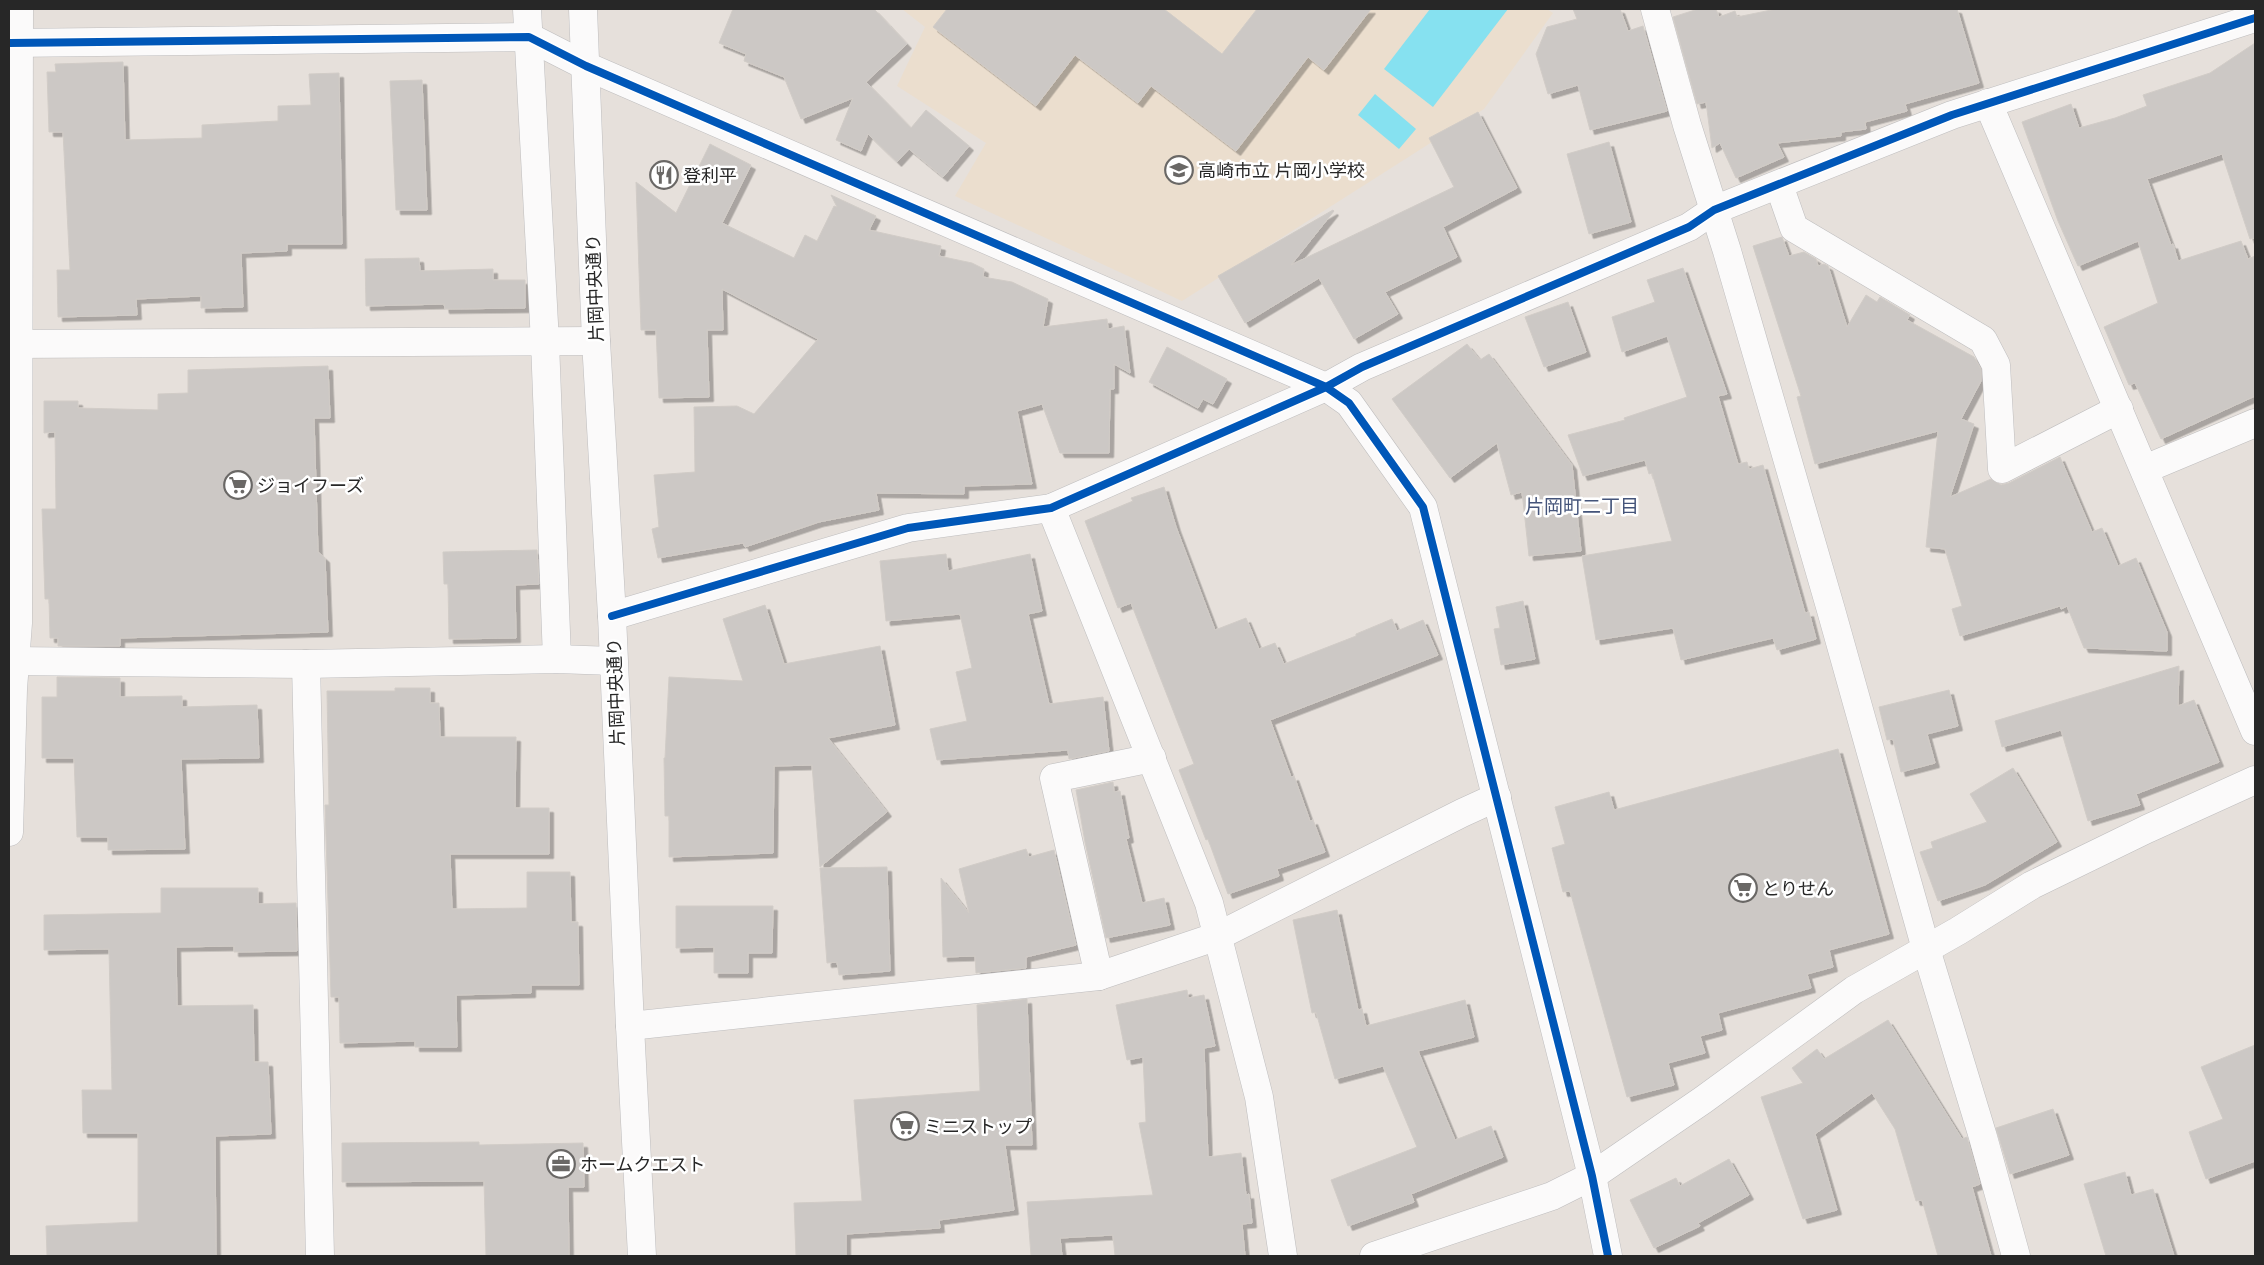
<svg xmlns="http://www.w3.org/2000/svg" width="2264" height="1265" font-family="'Open Sans','Noto Sans JP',sans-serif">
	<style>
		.education { fill: #ebdece }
		.water { fill: #86e1f0 }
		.building { fill: #ccc8c5; stroke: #d1ccc7; filter: url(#shadow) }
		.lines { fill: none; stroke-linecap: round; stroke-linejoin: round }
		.minor-casing { stroke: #bebdbe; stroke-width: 29 }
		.minor { stroke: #fbfafa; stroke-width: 28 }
		.cycleway-casing { stroke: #fff; stroke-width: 11 }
		.cycleway { stroke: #0057b8; stroke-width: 8 }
		.labels { text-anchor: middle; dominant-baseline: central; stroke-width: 5; stroke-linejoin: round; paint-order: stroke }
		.poi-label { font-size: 18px; fill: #272727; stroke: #fff; text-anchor: start }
		.street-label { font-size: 18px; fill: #272727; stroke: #fff }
		.neighbourhood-label { font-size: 19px; fill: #44547a; stroke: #fff }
	</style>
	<defs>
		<filter id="shadow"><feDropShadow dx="4.5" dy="4.5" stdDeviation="0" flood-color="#0004"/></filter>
	</defs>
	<rect width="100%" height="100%" fill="#e6e0db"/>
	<!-- education -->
	<path class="education" d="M902,9H1547L1553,13L1484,109L1182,301L955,196L986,143L897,86L925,27Z"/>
	<!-- water -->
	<g class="water">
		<path d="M1430,9H1508L1433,107L1384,69Z"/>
		<path d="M1375,94L1416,129L1399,149L1358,115Z"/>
	</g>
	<!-- building -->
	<g class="building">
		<path d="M733,9H874L907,44L866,82L911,128L926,110L969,146L943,177L909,149L897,162L868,134L861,151L836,140L853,98L801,119L784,77L744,61L746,54L719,43Z"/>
		<path d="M947,9H1164L1222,54L1257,9H1371L1324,70L1308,57L1236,151L1151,86L1138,103L1075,55L1036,106L933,27Z"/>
		<path d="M1573,9H1620L1628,31L1643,26L1667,111L1590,130L1578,85L1548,94L1536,54L1547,27L1577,19Z"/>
		<path d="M1698,9H1716L1719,17L1735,11L1737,17L1776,9H1957L1979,83L1905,104L1907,111L1865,122L1866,129L1841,132V136L1777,143L1784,157L1736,178L1720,143L1712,148L1706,102L1697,104L1673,17Z"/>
		<path d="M2255,43V238L2250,239L2222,154L2147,179L2171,245L2173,244L2178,261L2241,241L2248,259L2255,256V396L2161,439L2135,383L2129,385L2104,327L2158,303L2138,241L2078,266L2058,221L2022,122L2071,104L2079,128L2115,118L2147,106L2143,95L2210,73Z"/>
		<path d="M123,62L125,140L202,138V125L278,121V106L311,105L309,74L339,73L342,244H287V251L241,253L243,307L201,308V296L136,299L137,315L58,317L57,270H70L63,132H49L47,72H56L55,64Z"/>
		<path d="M422,80L427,210H396L390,81Z"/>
		<path d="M1478,112L1517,188L1443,227L1457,257L1385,292L1398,314L1354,339L1319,278L1245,323L1218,276L1333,210L1334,211L1291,265L1454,187L1429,138Z"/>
		<path d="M1609,142L1631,222L1589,234L1567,154Z"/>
		<path d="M710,144L751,165L722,223L794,258L805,235L817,241L834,206L837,207L831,195L876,216L869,230L941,246L939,256L972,263L984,269L983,277L1012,282L1048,299L1043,327L1107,319L1108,329L1124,326L1130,373L1114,364V389H1110L1109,453H1060L1042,404L1017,411L1032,484L964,486V494L876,493L879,510L819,522L745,547L743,543L658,558L652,529L659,527L654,475L695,472L694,407L737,406L754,414L818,339L722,289L723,330H707L709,397L659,398L656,330H641L636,182L676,213Z"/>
		<path d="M1782,237L1789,256L1804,252L1816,259L1818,266L1824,264L1828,266L1847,327L1866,295L1877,302L1880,297L1910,315L1907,320L1974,357L1981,369V381L1961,419L1974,424L1950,497L1991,479L2001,485L2009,483L2060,457L2092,532L2102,528L2118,566L2136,558L2167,632V651L2084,648L2067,606L2061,609L2060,606L1960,636L1952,609L1962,606L1945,549L1926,547L1938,431L1815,464L1797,397L1801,396L1753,246Z"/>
		<path d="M419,258L420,271L493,269V280H525V308L445,309L444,304L366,306L365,259Z"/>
		<path d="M1683,268L1727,394L1718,396L1738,464L1747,462L1749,469L1763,465L1805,613L1809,612L1816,639L1777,650L1773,638L1681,660L1673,628L1596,640L1582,556L1672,541L1652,473L1649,474L1645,460L1583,476L1568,435L1625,420L1624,418L1687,397L1667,336L1622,352L1612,317L1655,302L1647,280Z"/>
		<path d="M1568,302L1586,352L1544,367L1525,317Z"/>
		<path d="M1467,344L1480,360L1489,354L1572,465L1581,551L1529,556L1522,492L1511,495L1497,443L1450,478L1392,399Z"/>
		<path d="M1167,347L1227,379L1213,404L1203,399L1198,408L1149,382Z"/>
		<path d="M328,366L330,418H314L318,552L325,558L328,632L120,638V646H58V638H50L49,599H45L42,509H56L55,432L44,433V401H78V408L158,410V394L188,393V370Z"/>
		<path d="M1164,487L1176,527L1215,630L1246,618L1259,649L1275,643L1284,664L1356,636V634L1392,619L1397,631L1423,620L1438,655L1270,720L1291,777L1294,776L1310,821L1313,820L1325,852L1277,869L1279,876L1228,894L1208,839L1206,840L1179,770L1194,764L1131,603L1118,608L1085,521L1133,501L1131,498Z"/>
		<path d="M537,550L539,584L515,585L516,638L449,639L448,584H444L443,552Z"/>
		<path d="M946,554L948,571L1030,554L1042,611L1028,614L1049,704L1103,697L1109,751L1069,759L1068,750L937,760L930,729L967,721L956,672L972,668L960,614L886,621L880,561Z"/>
		<path d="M1523,601L1535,659L1501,665L1494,629L1500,628L1496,607Z"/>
		<path d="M765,605L784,664L880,646L895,725L828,738L887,812L820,867L812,765L774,766L773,853L669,857V816H665L664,758H665L669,677L743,681L723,619Z"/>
		<path d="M2179,666L2178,706L2194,700L2219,762L2136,794L2140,805L2088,821L2061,730L2002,747L1995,721Z"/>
		<path d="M57,677L120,678V697L182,696V707L257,705L259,758L181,759L185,849L108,850V837H77L74,758H42V697H57Z"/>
		<path d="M395,688H430V703H439L440,737H516L515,808H549V854H450L452,909L527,908V872H570L571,922H578L579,985H531V993L456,995L457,1047H415V1041L340,1043L339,997H331L325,805H329L327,691H395Z"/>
		<path d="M1949,690L1958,726L1927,734L1935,763L1901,772L1893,739L1887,740L1879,707Z"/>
		<path d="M1838,749L1889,934L1829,950L1833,967L1807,974L1811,988L1718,1013L1722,1030L1700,1036L1705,1053L1668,1063L1674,1085L1627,1097L1570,891L1563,892L1552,848L1565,844L1555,807L1609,792L1614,810Z"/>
		<path d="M2013,768L2057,842L1985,885L1938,901L1920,852L1933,848L1931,842L1987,822L1970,794Z"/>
		<path d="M1113,782L1114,792L1120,791L1129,838L1126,839L1142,903L1164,898L1170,925L1106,938L1085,842L1076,790Z"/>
		<path d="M1026,849L1029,857L1054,850L1076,945L1026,957V968L976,973L975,956L943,957L941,878L969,913L959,869Z"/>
		<path d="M887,867L890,971L839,975L837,962L827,963L820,868Z"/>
		<path d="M161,888H258V904L296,903L297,951L234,952V946L176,947L177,1006L253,1005L254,1062H268L271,1134L215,1136L216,1256H47L46,1226L138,1222V1133H83L82,1090H112L109,949L44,950V915L161,913Z"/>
		<path d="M676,906H773L772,953H748V973H714V947L676,948Z"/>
		<path d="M1337,910L1358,1010L1362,1009L1366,1026L1465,1000L1474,1037L1418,1051L1455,1140L1491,1126L1503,1157L1411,1194L1414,1202L1348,1226L1331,1180L1417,1147L1383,1066L1335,1079L1316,1012L1312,1013L1293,920Z"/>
		<path d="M1187,990L1188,998L1204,995L1215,1046L1204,1048L1208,1157L1241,1153L1246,1195L1249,1194L1252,1223L1242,1224L1245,1256H1115L1113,1235L1060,1238L1062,1256H1031L1027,1202L1153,1195L1139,1123L1146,1122L1143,1057L1127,1060L1116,1005Z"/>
		<path d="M1027,999L1032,1145H1005L1014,1210L939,1220L940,1228L846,1234V1256H796L794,1203L862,1201L854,1100L980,1091L977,1005Z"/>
		<path d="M1888,1020L1962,1139L1967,1137L1980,1184L1972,1187L1991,1256H1938L1922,1200L1916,1201L1895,1129L1872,1093L1815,1134L1837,1210L1803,1219L1761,1097L1803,1083L1792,1068L1817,1049L1824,1059Z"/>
		<path d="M2255,1045V1161L2206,1179L2189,1132L2223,1119L2201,1067Z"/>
		<path d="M2053,1109L2069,1155L2010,1174L1996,1128Z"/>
		<path d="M479,1142V1145L583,1143L584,1187H568L569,1256H486L484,1181L342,1182V1143Z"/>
		<path d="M1729,1159L1749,1195L1698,1223L1700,1226L1654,1248L1630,1200L1676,1178L1680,1186Z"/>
		<path d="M2125,1172L2131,1195L2153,1189L2174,1256H2106L2084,1184Z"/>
	</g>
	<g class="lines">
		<defs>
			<g id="minor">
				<path d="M527,9L545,342L557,659"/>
				<path d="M583,9L596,341L612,616L630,1026L642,1256"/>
				<path d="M1655,9L1687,125L1727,251L1831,610L1926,949L1983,1137L2016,1256"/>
				<path d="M9,43L529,37L586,66L1326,387L1349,403L1423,507L1592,1176L1608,1256"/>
				<path d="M1988,103L2255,731"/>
				<path d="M1779,185L1794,228L1983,340L1996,365L2002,469L2119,409"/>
				<path d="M9,344L596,341"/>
				<path d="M2145,469L2255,423"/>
				<path d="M1051,508L1209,903L1259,1097L1283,1256"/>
				<path d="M612,616L908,528L1051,508L1326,387L1362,367L1689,227L1714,210L1952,115L2255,18"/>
				<path d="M9,661L306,664L557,659L613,661"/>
				<path d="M306,664L320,1256"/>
				<path d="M9,832L13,689L18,623L19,9"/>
				<path d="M1099,976L1054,778L1152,758"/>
				<path d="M630,1026L1099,976L1218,936L1462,813L1497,797"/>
				<path d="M1374,1256L1552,1196L1592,1176L1703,1100L1854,990L1958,931L2032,885L2147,829L2255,780"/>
			</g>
		</defs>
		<!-- minor casing -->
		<use href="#minor" class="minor-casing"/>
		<!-- minor -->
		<use href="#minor" class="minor"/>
		<defs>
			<g id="cycleway">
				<path d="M9,43L529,37L586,66L1326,387L1349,403L1423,507L1592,1176L1608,1256"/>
				<path d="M612,616L908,528L1051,508L1326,387L1362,367L1689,227L1714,210L1952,115L2255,18"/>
			</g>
		</defs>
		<!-- cycleway casing -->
		<use href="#cycleway" class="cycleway-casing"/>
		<!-- cycleway -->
		<use href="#cycleway" class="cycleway"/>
	</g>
	<!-- icons -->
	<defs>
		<symbol id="school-ring" viewBox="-11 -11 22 22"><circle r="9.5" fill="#fff" stroke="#6a6866" stroke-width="1.5"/><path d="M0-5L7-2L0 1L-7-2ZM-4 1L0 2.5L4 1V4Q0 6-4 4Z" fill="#6a6866"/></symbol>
		<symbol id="restaurant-ring" viewBox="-11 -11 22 22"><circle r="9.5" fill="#fff" stroke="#6a6866" stroke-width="1.5"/><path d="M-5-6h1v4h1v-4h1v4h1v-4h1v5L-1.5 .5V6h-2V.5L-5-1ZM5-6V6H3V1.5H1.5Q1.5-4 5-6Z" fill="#6a6866"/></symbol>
		<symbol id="supermarket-ring" viewBox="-11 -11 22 22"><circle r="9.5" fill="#fff" stroke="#6a6866" stroke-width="1.5"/><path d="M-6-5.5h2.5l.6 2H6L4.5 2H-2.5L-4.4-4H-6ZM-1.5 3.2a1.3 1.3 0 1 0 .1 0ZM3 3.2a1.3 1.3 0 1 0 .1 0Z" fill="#6a6866"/></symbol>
		<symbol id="office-ring" viewBox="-11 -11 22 22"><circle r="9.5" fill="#fff" stroke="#6a6866" stroke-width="1.5"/><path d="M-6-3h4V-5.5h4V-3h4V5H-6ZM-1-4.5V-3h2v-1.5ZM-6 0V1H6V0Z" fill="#6a6866"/></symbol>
	</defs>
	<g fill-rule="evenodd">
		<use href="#school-ring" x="1163" y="154" width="32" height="32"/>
		<use href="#restaurant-ring" x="648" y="159" width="32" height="32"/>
		<use href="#supermarket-ring" x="222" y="469" width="32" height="32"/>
		<use href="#supermarket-ring" x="1727" y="872" width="32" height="32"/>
		<use href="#supermarket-ring" x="889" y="1110" width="32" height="32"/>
		<use href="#office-ring" x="545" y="1148" width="32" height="32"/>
	</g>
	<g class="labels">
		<!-- poi labels -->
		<g class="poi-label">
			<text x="1198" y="170">高崎市立 片岡小学校</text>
			<text x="683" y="175">登利平</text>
			<text x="257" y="485">ジョイフーズ</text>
			<text x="1762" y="888">とりせん</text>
			<text x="924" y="1126">ミニストップ</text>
			<text x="580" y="1164">ホームクエスト</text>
		</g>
		<!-- street labels -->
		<g class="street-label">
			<text transform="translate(594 288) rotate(-92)">片岡中央通り</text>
			<text transform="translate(615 692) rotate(-92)">片岡中央通り</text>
		</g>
		<!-- neighbourhood labels -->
		<g class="neighbourhood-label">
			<text x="1582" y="506">片岡町二丁目</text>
		</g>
	</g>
	<!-- border -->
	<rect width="2264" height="1265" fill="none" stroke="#272727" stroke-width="20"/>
</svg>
